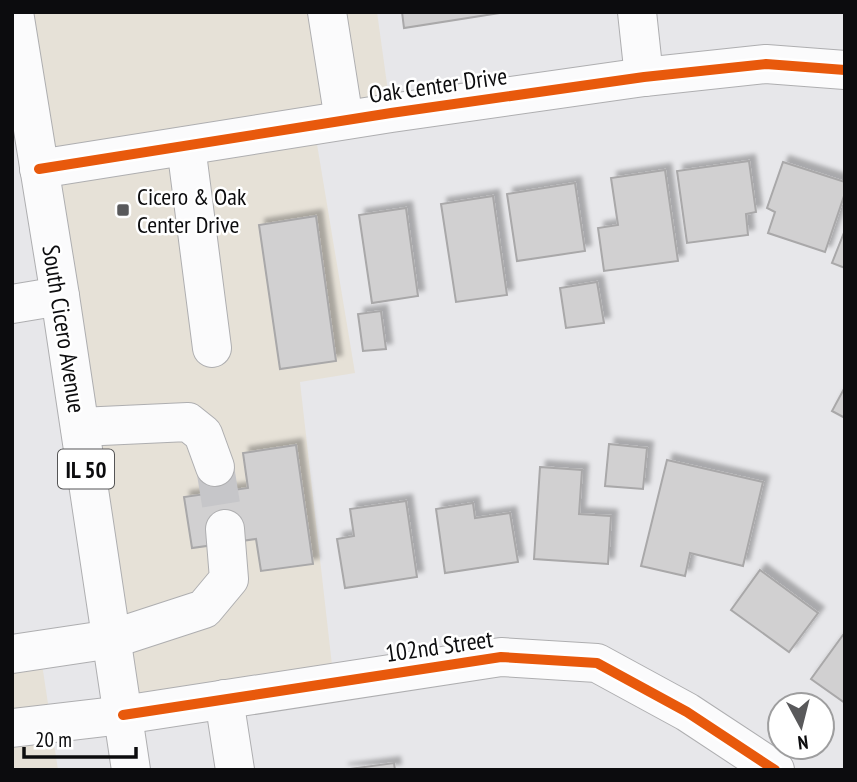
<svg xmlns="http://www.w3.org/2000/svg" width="857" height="782" font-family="'PT Sans Narrow',sans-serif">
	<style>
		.commercial { fill: #e6e1d7 }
		.building { fill: #d1d0d1; stroke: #a9a8a9; stroke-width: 2; filter: url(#shadow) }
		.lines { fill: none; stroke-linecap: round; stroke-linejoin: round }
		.minor-tunnel { stroke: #c6c6c9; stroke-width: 38; stroke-dasharray: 38 19; stroke-linecap: butt }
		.minor-casing { stroke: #aeaeb0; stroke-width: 40 }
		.major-casing { stroke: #aeaeb0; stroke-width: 40 }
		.minor { stroke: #fbfbfc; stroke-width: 38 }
		.major { stroke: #fbfbfc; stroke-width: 38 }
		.cycleway-casing { stroke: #fff; stroke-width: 15 }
		.cycleway { stroke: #e8590c; stroke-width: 10 }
		.poi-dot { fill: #59595b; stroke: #fff; stroke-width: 2.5 }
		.labels { text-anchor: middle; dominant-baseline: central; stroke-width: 5; stroke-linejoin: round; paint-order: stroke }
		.shield { fill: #fff; stroke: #555556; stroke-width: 2 }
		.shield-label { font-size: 23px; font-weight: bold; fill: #0c0c0e }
		.street-label { font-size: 24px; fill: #0c0c0e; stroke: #fff }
		.poi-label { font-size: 24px; fill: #0c0c0e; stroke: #fff; text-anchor: start }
	</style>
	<defs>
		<filter id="shadow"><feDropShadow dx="6" dy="-6" stdDeviation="2" flood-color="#0004"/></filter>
	</defs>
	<rect width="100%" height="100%" fill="#e7e7ea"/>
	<!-- commercial -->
	<g class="commercial">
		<path d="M14,12H377L391,113L314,126L355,373L300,382L334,683L123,715Z"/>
		<path d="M42,664L58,770H12V668Z"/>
	</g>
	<!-- building -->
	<g class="building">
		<path d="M402,12H506L404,28Z"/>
		<path d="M749,161L756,212L746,214L748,235L687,243L677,171Z"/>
		<path d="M783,162L845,182V193L825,252L768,233L775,212L767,208Z"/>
		<path d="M665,170L678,261L604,271L598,228L618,225L611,178Z"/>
		<path d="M575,183L585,251L517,261L507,194Z"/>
		<path d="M493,196L507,295L456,302L441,204Z"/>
		<path d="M406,208L418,296L372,303L359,215Z"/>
		<path d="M316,216L336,361L280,369L259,225Z"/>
		<path d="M845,230V268L832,263Z"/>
		<path d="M597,282L604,323L566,328L560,288Z"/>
		<path d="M381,311L386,349L363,351L358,314Z"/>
		<path d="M845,387V418L832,411Z"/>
		<path d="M609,444L647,448L643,489L605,486Z"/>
		<path d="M296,445L313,564L261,571L256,539L192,548L184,497L248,488L243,453Z"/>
		<path d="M667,460L763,482L743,566L690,553L685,576L641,566Z"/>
		<path d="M540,467L582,470L579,514L611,516L608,564L534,559Z"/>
		<path d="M406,501L417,577L345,588L337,539L354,536L350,509Z"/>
		<path d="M473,503L475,518L510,513L518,562L445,573L436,509Z"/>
		<path d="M760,570L818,613L789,652L731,610Z"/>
		<path d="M843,635L845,636V703L811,679Z"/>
		<path d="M394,763L395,770H342Z"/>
	</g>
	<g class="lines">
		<!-- minor-tunnel -->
		<path class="minor-tunnel" d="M215,467L225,529"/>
		<defs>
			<g id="minor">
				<path d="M327,12L344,120"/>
				<path d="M637,12L644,77"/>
				<path d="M186,146L212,348"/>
				<path d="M39,169L391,113L644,77L766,64L845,70"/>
				<path d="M12,304L60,296"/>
				<path d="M80,427L188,422L203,434L215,467"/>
				<path d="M12,654L112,639L204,609L229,579L225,529"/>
				<path d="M224,699L235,770"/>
				<path d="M12,728L123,715L501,657L597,663L687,712L775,770"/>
			</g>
			<path id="major" d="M14,12L60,296L131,770"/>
		</defs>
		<!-- minor casing -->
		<use href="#minor" class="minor-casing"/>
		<!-- major casing -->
		<use href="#major" class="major-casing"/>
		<!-- minor -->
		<use href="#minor" class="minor"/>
		<!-- major -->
		<use href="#major" class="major"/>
		<defs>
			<g id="cycleway">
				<path d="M39,169L391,113L644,77L766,64L845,70"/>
				<path d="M123,715L501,657L597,663L687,712L775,770"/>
			</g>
		</defs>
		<!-- cycleway casing -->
		<use href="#cycleway" class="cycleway-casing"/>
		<!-- cycleway -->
		<use href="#cycleway" class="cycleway"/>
	</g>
	<!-- markers -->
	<rect class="poi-dot" x="116" y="203" width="14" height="14" rx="3.5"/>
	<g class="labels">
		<!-- shield labels -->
		<rect class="shield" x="58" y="449.5" width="56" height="39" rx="5"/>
		<g class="shield-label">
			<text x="86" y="469">IL 50</text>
		</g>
		<!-- street labels -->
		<g class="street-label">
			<text transform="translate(438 85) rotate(-8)">Oak Center Drive</text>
			<text transform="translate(64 329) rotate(81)">South Cicero Avenue</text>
			<text transform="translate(439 646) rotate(-8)">102nd Street</text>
		</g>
		<!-- poi labels -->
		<g class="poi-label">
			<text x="137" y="196">Cicero &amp; Oak<tspan x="137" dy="28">Center Drive</tspan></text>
		</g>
	</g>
	<!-- border -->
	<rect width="857" height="782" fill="none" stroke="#0c0c0e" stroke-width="28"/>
	<!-- north arrow -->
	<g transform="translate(801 726) rotate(173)"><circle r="33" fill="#ffffff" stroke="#9e9e9f" stroke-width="2"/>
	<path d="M0-5L12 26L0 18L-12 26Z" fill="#59595b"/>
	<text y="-10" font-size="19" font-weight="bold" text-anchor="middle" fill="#0c0c0e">N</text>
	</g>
	<!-- scale -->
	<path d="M24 747v10h112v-10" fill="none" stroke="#0c0c0e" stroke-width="3.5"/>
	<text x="35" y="747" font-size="21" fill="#0c0c0e" stroke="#ffffff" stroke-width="5" paint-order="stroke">20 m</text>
</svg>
